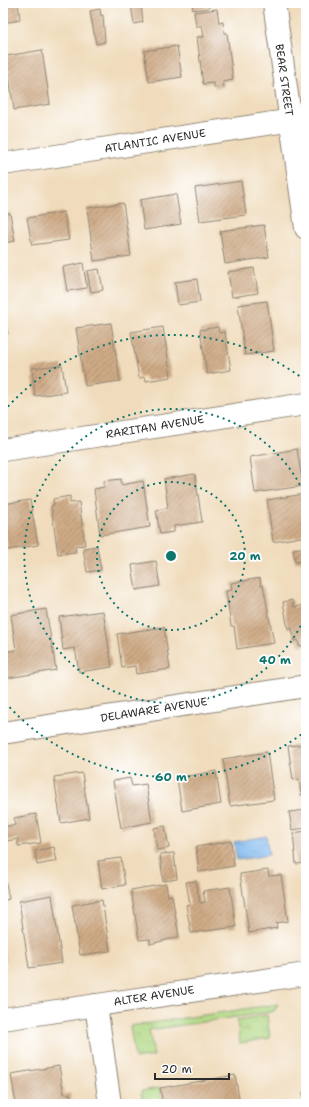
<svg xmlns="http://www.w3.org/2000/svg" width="309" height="1107" font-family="'Shantell Sans',sans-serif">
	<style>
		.grass { fill: url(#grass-tufts); stroke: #6e8156 }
		.park { fill: url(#park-crowns); stroke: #6e8156 }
		.water { fill: url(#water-ripples); stroke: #54708c }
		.building { fill: url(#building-hatch) }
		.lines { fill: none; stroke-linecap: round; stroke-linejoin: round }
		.minor-casing { stroke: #8e8474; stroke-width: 24 }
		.minor { stroke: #fff; stroke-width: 22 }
		.ring { fill: none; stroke: #0f766e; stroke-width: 2; stroke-dasharray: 2 4 }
		.labels { text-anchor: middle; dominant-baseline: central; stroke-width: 3.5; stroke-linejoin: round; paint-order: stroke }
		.street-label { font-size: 11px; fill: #2b2b2b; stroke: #fff }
		.centre { fill: #0f766e; stroke: #fff; stroke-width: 2 }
		.ring-label { font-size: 12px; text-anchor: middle; font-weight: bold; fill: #0f766e; stroke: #fff; stroke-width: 3.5; stroke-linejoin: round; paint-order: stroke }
	</style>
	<defs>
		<pattern id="grass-tufts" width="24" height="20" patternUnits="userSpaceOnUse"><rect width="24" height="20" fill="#b0d782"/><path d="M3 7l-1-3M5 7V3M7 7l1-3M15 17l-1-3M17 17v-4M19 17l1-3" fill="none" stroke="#98b970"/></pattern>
		<pattern id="park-crowns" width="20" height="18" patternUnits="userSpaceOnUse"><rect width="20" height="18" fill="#b0d782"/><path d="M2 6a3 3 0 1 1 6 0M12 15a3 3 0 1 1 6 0" fill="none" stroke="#98b970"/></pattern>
		<pattern id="water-ripples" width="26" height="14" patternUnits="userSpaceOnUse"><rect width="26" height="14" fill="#7cb6ed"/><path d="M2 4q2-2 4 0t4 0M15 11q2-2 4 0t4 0" fill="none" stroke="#6694c0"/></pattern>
		<pattern id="building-hatch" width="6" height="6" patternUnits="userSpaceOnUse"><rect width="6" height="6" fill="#cfab86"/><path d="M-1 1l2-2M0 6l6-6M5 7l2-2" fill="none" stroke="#a88b6e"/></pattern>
	</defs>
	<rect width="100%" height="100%" fill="#fff"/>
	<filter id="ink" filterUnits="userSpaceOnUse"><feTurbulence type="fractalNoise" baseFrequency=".025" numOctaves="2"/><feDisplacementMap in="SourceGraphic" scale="8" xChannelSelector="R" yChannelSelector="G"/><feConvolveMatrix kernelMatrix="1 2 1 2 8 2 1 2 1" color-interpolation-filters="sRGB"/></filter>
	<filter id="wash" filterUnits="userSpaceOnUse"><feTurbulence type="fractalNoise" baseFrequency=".012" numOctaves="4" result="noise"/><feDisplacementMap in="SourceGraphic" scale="16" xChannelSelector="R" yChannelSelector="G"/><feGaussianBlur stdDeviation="0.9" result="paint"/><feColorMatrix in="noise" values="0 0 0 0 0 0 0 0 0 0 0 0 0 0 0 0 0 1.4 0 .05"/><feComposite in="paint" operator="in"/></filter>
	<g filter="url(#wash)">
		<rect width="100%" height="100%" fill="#f0dcbc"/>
		<!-- grass -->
		<g class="grass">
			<path d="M278,1004L275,1010L271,1012L149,1030L154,1056L135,1059L130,1026Z"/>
			<path d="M160,1088L163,1104H143L141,1091Z"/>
		</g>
		<!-- park -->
		<path class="park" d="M267,1015L270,1038L240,1043L237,1020Z"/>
		<!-- water -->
		<path class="water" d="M266,836L269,855L237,860L234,842Z"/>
		<g id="blocks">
			<!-- building -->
			<g class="building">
				<path d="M3,3H18L20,20L3,23Z"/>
				<path d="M192,3H208L209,8L193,10Z"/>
				<path d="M141,4L143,22L134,24L131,5Z"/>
				<path d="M100,9L101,16L103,15L105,42L96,44L90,11Z"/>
				<path d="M217,9L219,23L223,22L224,33H227L233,80L223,82L224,87L214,88V83L203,84L197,37H204L202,26H196L194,12Z"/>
				<path d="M177,46L182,77L149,82L144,51Z"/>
				<path d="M42,50L50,104L14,110L6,56Z"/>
				<path d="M241,181L246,215L200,221L195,188Z"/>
				<path d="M176,194L181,224L144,230L140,200Z"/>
				<path d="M123,203L131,256L94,261L87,208Z"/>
				<path d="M64,212L69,240L32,245L27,218Z"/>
				<path d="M10,213L15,241L3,243V214Z"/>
				<path d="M264,225L269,257L225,264L220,231Z"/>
				<path d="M83,263L87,288L67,291L63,267Z"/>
				<path d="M254,268L258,293L232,297L228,272Z"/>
				<path d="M99,269L103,290L91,292L87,271Z"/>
				<path d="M197,279L200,302L178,305L175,282Z"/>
				<path d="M267,301L274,351L245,355L238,305Z"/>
				<path d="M3,313L8,334L3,335Z"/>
				<path d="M111,323L120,381L85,386L76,328Z"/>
				<path d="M163,327L171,377L146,381L145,377L139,378L131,332Z"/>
				<path d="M218,327L219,333L225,332L231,370L207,374L200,330Z"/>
				<path d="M62,365L66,392L35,396L32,368Z"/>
				<path d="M297,449L303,486L255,493L250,457Z"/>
				<path d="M195,474L202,522L174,526V532L160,534L156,510L168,508L164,479Z"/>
				<path d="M121,479V485L143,481L150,527L100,535L94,489L104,487V481Z"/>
				<path d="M304,494L306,536L273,542L267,500Z"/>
				<path d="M70,496V503L79,502L85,545L75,546L76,552L58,554L51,506L54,505L53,499Z"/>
				<path d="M30,500L38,545L8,550L5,533L3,534V504Z"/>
				<path d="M97,546L101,570L87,572L83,548Z"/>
				<path d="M306,547V561L295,562L293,549Z"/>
				<path d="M156,561L160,586L136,590L132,565Z"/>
				<path d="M260,578L261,586L263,585L274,643L237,649L234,626H231L226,591L232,590L231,583Z"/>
				<path d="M292,600L294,607L306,605V645L299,646L298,640L294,641L292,628L288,629L283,602Z"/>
				<path d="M46,609L56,670L8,678L4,652L16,650L11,615Z"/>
				<path d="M103,611L112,667L79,672L75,648L63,650L59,617Z"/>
				<path d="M164,627L170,669L136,674L135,666L122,668L117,634Z"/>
				<path d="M306,744V794L301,795L299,779L293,780L288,746Z"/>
				<path d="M267,752L274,800L230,806L223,759Z"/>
				<path d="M216,771L221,804L182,811L177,778Z"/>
				<path d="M82,773L89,818L61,823L54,777Z"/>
				<path d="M130,778L132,786L146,784L152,822L121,828L113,781Z"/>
				<path d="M306,810V828L292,830L289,812Z"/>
				<path d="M36,814L41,843L18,846V839L6,841L7,844L3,845V827L15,825L14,818Z"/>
				<path d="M165,826L169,848L157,850L154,828Z"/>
				<path d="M306,831V863L296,864L293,833Z"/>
				<path d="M231,841L234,866L199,872L196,847Z"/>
				<path d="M54,847L57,861L37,865L35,851Z"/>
				<path d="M174,853L177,879L163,881L160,854Z"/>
				<path d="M121,858L125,885L102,889L98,861Z"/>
				<path d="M268,870L269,876L281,875L288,921L276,923L277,928L249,933L240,874Z"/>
				<path d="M3,878H5L9,899L3,901Z"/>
				<path d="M196,881L200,903L205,902L203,891L230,887L236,927L191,933L186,905L190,904L186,882Z"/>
				<path d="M166,884L168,896L172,895L179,937L150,944V939L139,940L131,890Z"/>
				<path d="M52,895L62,963L29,968L19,901Z"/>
				<path d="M102,900L110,951L80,955L72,905Z"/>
				<path d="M3,947L6,961H3Z"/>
				<path d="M59,1066L64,1094L70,1093L71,1104H16L11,1074Z"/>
				<path d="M235,1075L240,1104H163L160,1088Z"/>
				<path d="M303,1092H306V1104H304Z"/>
			</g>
		</g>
	</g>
	<g filter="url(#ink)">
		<use href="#blocks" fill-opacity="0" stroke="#8e8474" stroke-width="1"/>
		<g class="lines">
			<defs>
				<g id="minor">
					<path d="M274,3L306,228"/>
					<path d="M3,164L306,118"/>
					<path d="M3,450L306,404"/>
					<path d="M3,733L306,686"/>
					<path d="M96,1005L110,1104"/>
					<path d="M3,1019L306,974"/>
				</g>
			</defs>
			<!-- minor casing -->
			<use href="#minor" class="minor-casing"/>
			<!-- minor -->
			<use href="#minor" class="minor"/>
		</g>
	</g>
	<!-- distance rings -->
	<g class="ring">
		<circle cx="171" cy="556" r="74"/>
		<path d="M306 615A147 147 0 1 1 306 497"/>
		<path d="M306 731A221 221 0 0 1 4 701M4 411A221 221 0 0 1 306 381"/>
	</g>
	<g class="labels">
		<!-- street labels -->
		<g class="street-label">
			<text transform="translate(284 80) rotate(82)">BEAR STREET</text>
			<text transform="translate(155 141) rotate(-9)">ATLANTIC AVENUE</text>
			<text transform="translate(155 427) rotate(-9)">RARITAN AVENUE</text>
			<text transform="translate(154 710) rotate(-9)">DELAWARE AVENUE</text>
			<text transform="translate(154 996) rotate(-9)">ALTER AVENUE</text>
		</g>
	</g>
	<circle cx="171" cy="556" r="6" class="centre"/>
	<g class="ring-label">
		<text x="245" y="560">20 m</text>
		<text x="275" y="664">40 m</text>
		<text x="171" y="781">60 m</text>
	</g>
	<!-- margin -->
	<rect width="309" height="1107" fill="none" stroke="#fff" stroke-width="16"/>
	<!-- scale -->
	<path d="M155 1073v6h74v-6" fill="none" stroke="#2b2b2b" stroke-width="2"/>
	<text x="161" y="1073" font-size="12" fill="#2b2b2b" stroke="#ffffff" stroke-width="3" paint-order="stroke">20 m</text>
</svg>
